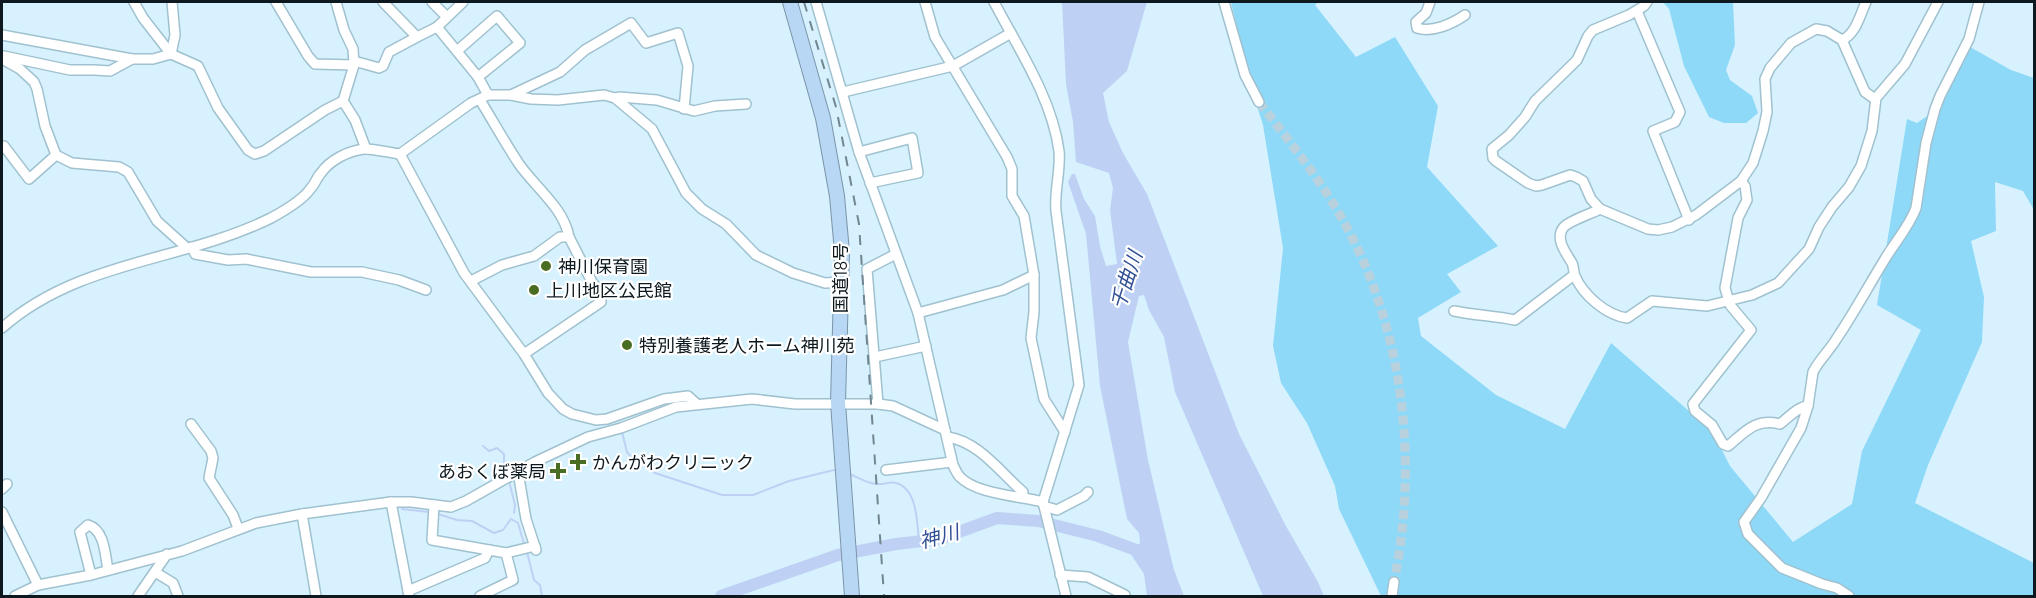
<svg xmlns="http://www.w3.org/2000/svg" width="2036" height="598" font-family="Quicksand,'Noto Sans JP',sans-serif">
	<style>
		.green { fill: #8ed9f8 }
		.water { fill: #bed1f4 }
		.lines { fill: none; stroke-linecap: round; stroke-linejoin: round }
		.stream { stroke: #bed1f4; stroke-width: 2 }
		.river { stroke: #bed1f4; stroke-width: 12 }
		.minor-tunnel { stroke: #b9d1dd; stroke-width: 9; stroke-dasharray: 9 4.5; stroke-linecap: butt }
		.minor-casing { stroke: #a0c1cf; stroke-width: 12 }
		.highway-casing { stroke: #7c94a9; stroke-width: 16 }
		.minor { stroke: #fff; stroke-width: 9 }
		.highway { stroke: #b7d7f4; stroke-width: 14 }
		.rail { stroke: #72868f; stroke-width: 2; stroke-dasharray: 10 10; stroke-linecap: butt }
		.poi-dot { fill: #4a6d24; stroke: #fff; stroke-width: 2 }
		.labels { text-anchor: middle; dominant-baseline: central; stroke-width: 4.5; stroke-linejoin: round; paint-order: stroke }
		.poi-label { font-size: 18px; fill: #0d191f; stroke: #fff; text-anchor: start }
		.street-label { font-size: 18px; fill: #0d191f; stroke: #fff }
		.water-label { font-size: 20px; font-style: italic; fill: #304f94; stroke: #fff }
	</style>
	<rect width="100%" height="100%" fill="#d7f2fe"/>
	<!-- green -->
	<g class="green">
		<path d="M1231,2H1318L1315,5L1356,57L1395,37L1438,106L1427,167L1498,246L1447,274L1461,292L1418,318L1421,336L1496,395L1565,429L1611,343L1713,432L1730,466L1793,542L1852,504L1862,451L1921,330L1877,305L1907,119L1917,123L1939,108L1942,97L1970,47L2011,70L2034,78V210L2023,191L1995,182L1996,231L1971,241L1984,297L1982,342L1928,465L1915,503L2034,563V596H1381L1339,509L1335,486L1307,423L1281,383L1273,346L1283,248L1263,125L1252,90Z"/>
		<path d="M1663,2H1733L1735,45L1726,70L1730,80L1752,96L1758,113L1746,123H1724L1709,117L1684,66L1669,9Z"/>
	</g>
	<!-- water -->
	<path class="water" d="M1062,2H1147L1127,71L1103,93L1109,122L1123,153L1147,194L1239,434L1286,526L1318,582L1324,596H1263L1175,392L1164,337L1149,310L1144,295L1139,296L1128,342L1148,460L1174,570L1184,596H1147L1144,574L1130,553L1140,543L1139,533L1127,519L1100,386L1086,234L1068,182L1072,174H1075L1084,199L1095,216L1100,246L1106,266L1117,264L1110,210L1113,188L1109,173L1076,162L1073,122L1066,84Z"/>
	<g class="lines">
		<!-- stream -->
		<g class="stream">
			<path d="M622,432L627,452L634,460L655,473L722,495H753L789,481L834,470"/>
			<path d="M483,446L489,451L497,448L504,454V463L507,475"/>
			<path d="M850,474C861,479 870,485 882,484C887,484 890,481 896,483C918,489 917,524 919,542"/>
			<path d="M509,481L515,505L514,513"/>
			<path d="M402,509L429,512"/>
			<path d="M438,514L457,520L472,521L494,533L503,530L511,519L518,523L525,547"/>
			<path d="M527,552L534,580L540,585L542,596"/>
		</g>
		<!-- river -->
		<path class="river" d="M721,596L838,555L896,544L940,539L997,518L1038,521L1098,536L1147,554"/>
		<!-- minor-tunnel -->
		<path class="minor-tunnel" d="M1259,102C1285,136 1312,169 1334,205C1402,316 1420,455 1394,582"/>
		<defs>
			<g id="minor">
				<path d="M134,2L143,18L171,54L198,66L218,108L248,150L255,154L264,151L325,110L343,101L354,65L353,49L344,30L336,2"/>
				<path d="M276,2L308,56L315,64L354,65"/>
				<path d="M383,2L417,37L437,27L463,2"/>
				<path d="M432,2L446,16"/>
				<path d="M816,2L859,152L918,313L953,465C955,469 957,474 960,477C976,494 1020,496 1043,502"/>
				<path d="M925,2L935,37L1007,157L1012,169V196L1024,216L1034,275V312L1031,338L1044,399L1065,432"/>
				<path d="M994,2C1018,48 1052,98 1059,151C1061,170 1054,191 1056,211L1079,385L1043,502L1066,596"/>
				<path d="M1224,2L1245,75L1259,102"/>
				<path d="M1430,2L1426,13L1416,22L1417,28C1432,33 1452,24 1465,15"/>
				<path d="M1647,2L1644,6L1629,15L1593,30L1588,36L1577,60L1535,101L1525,117L1509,135L1492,149L1493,158L1496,161L1528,183L1536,186L1542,185L1570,175L1576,177L1583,181L1591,199L1600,209L1648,229L1658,230L1672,227L1696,215L1741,181L1753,163L1763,131L1767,112L1765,79L1770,68L1791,43L1816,29L1827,31L1842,40C1856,34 1860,15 1866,2"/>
				<path d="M1637,11L1680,112L1675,122L1653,131L1689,220"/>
				<path d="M437,27L478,77L488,95"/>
				<path d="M2,35L132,59H153L171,54"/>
				<path d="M1842,40L1865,92L1875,99"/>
				<path d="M457,51L497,16L520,43L478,77"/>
				<path d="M171,54L175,35L172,2"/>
				<path d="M4,56L70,70H94L110,71L132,59"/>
				<path d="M2,59L20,69L34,82L37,89L45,126L56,155L72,163L119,167L128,172L157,221L187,248"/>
				<path d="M354,61L379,68L383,66L389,52L417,37"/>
				<path d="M843,92L953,66L1011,33"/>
				<path d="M511,95L560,72L585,50L631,23L646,43L678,33L688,66L684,109"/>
				<path d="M615,98L619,97L657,100L694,111L715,106L746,104"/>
				<path d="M343,101L355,120L366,149"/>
				<path d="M4,146L29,179L56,155"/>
				<path d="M859,152L912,138L918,173L870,183"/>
				<path d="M400,154L464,273L524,354L548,393L563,409L572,414L596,420L607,419L664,399L688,396L697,404"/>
				<path d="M1741,181L1745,186L1747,200L1738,218L1725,288L1730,305L1751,330L1693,404L1695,411L1712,425L1723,444L1728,446C1745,432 1755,418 1780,424C1788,418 1797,407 1808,406"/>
				<path d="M1600,209C1591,214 1568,221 1563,228C1555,239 1566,253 1572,263C1574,267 1573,271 1575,276C1583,295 1606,315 1627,318L1652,301L1707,306L1752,295L1778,283L1809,249L1819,227L1832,207L1849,187L1861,166L1872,131L1876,98L1905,64L1938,2"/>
				<path d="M192,247L195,254L228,260L246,259L311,272H362L399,280L426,290"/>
				<path d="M471,281L502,265L534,256L560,237H569C564,208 535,187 519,164C505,143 493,121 480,100"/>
				<path d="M1454,311C1474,315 1494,316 1515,320L1574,275"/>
				<path d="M918,313L1003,290L1034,275"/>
				<path d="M2,328C79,260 182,262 271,218C284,211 303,200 311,188C315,184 317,177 321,173C330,160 348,151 364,149C371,148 391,153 400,154L471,103L488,95H511L531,99L558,100L604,95L615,98L652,129L686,193L702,209L726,224L756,255L793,273L825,283L842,282"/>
				<path d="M524,354L601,302V293L592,282L569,237"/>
				<path d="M875,357L926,346"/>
				<path d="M878,404L867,269L896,254"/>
				<path d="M191,424L211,451L213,458L209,478L233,515L238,528"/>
				<path d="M948,437C979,442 1000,472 1023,492L1022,497"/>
				<path d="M886,470L952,462"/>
				<path d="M518,472L526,519L536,550"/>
				<path d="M2,489L7,484"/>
				<path d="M391,502L409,596"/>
				<path d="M434,505L432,540L506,553L535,546"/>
				<path d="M1044,506L1057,510L1084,496L1088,492"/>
				<path d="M2,512L38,585"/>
				<path d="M302,514L316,596"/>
				<path d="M155,572L173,583L178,596"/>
				<path d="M91,575L80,532L88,525C105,530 105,555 108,570"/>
				<path d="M1060,575L1088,577L1125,595"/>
				<path d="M408,591L485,558L489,550"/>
				<path d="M15,596L38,585L91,575L182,551L256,523L302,514L391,502H411L451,507L466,501L535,462L588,437L621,428L676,407L752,399L795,404H878L893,406L945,430"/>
				<path d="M138,596L167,554"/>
				<path d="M480,596L513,580L506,553"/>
				<path d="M1392,596L1394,582"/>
				<path d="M1849,596L1837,588L1822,584L1782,568L1748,534L1744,522L1761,498L1801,428L1808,406L1813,372C1819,360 1830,350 1837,338C1854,313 1869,285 1885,259C1895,242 1909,227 1916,208L1926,143L1935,109L1940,96L1969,39L1979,2"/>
			</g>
			<path id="highway" d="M790,2L823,118L837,196L842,252L838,403L852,596"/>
		</defs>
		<!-- minor casing -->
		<use href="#minor" class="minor-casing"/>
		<!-- highway casing -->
		<use href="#highway" class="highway-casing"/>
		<!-- minor -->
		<use href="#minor" class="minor"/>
		<!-- highway -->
		<use href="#highway" class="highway"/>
		<!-- rail -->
		<path class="rail" d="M804,2L836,107L859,224L884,596"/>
	</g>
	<!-- markers -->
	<g class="poi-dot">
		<circle cx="546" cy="266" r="6"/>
		<circle cx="534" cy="290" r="6"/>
		<circle cx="627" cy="345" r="6"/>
		<path d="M575 453h6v6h6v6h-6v6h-6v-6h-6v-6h6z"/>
		<path d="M555 462h6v6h6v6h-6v6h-6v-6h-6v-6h6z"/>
	</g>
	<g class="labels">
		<!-- poi labels -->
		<g class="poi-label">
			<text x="558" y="266">神川保育園</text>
			<text x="546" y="290">上川地区公民館</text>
			<text x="639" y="345">特別養護老人ホーム神川苑</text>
			<text x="592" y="462">かんがわクリニック</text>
			<text x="546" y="471" text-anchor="end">あおくぼ薬局</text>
		</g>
		<!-- street labels -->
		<g class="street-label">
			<text transform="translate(840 278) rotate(-90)">国道18号</text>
		</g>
		<!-- water labels -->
		<g class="water-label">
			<text transform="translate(1126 280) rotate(-72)">千曲川</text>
			<text transform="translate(939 536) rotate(-15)">神川</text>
		</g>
	</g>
	<!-- border -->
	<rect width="2036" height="598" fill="none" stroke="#0d191f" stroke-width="6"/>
</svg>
